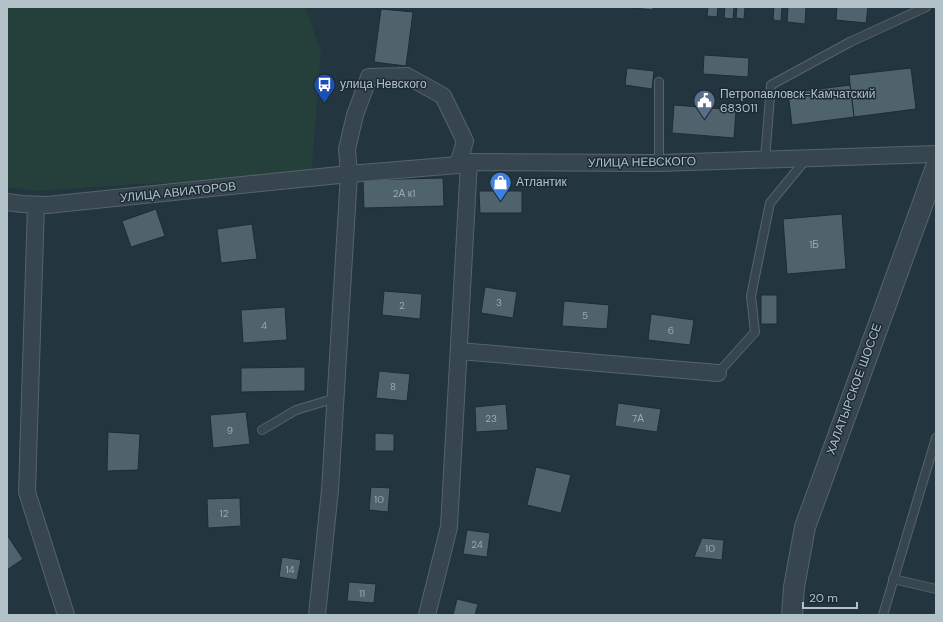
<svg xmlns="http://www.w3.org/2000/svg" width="943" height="622" font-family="'DM Sans',sans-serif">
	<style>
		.green { fill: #253f3b }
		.building { fill: #4e636b; stroke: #1e2d35 }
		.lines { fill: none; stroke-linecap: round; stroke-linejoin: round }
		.service-casing { stroke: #55646c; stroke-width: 10 }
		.minor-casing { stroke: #55646c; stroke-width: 18 }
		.tertiary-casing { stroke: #55646c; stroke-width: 22 }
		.service { stroke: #37464e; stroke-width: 8 }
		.minor { stroke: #37464e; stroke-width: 16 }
		.tertiary { stroke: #37464e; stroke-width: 20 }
		.labels { text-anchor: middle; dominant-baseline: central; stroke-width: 3; stroke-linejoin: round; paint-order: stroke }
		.number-label { font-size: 10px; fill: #9aaab2 }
		.poi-label { font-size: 12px; fill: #b3c1c9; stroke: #1c2b33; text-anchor: start }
		.street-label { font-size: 12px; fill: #b3c1c9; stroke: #1c2b33 }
	</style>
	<rect width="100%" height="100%" fill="#23353e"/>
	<!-- green -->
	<path class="green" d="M7,7H305L321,51L311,178L141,184L36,191L7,187Z"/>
	<!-- building -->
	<g class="building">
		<path d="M626,7H653V10Z"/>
		<path d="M708,7H718L717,17L707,16Z"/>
		<path d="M725,7H734L733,19L724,18Z"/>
		<path d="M737,7H745L744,19L736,18Z"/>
		<path d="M774,7H782L781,21L773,20Z"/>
		<path d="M788,7H806L805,24L787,22Z"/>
		<path d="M837,7H868L866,23L836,20Z"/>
		<path d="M381,9L413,12L406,66L374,62Z"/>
		<path d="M704,55L749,58L748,77L703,74Z"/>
		<path d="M627,68L654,71L652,89L625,85Z"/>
		<path d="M911,68L916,109L854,117L849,75Z"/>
		<path d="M850,85L854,117L792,125L788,93Z"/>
		<path d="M674,105L736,110L734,138L672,133Z"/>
		<path d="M443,178L444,206L364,208L363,180Z"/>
		<path d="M479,191H522V213H480Z"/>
		<path d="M156,209L165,236L131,247L122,221Z"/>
		<path d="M842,214L846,269L787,274L783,219Z"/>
		<path d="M252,224L257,259L221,263L217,229Z"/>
		<path d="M485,287L517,292L513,318L481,313Z"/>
		<path d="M384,291L422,294L420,319L382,315Z"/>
		<rect x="761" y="295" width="16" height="29"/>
		<path d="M564,301L609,305L607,329L562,326Z"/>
		<path d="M285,307L287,340L243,343L241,310Z"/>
		<path d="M651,314L694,320L690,345L648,340Z"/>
		<path d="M305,367V391L241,392V368Z"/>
		<path d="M379,371L410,374L407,401L376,398Z"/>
		<path d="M618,403L661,409L657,432L615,426Z"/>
		<path d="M506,404L508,430L476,432L475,407Z"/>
		<path d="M246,412L250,444L213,448L210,415Z"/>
		<path d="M108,432L140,434L138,470L107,471Z"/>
		<path d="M375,433L394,434V451H375Z"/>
		<path d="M536,467L571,475L561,513L527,505Z"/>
		<path d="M371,487L390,488L388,512L369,510Z"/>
		<path d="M240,498L241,526L208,528L207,499Z"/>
		<path d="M467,530L490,533L487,557L463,554Z"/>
		<path d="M7,535L23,559L7,570Z"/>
		<path d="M702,538L724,540L722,560L694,557Z"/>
		<path d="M282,557L301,560L297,580L279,577Z"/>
		<path d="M349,582L376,584L374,603L347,601Z"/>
		<path d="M457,599L478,604L475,615H453Z"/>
	</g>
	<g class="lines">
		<defs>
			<g id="service">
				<path d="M765,159L771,85L850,42L926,7"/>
				<path d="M659,163V82"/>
				<path d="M718,373L755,332L751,296L770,203L807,158"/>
				<path d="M262,430L296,410L336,398"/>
				<path d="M893,579L936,589"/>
				<path d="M883,615L936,438"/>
			</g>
			<g id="minor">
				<path d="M7,202L22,204L47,205L349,174L458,165L469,162L659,163L936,154"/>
				<path d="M36,205L27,492L66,615"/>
				<path d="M459,351L718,373"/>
				<path d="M317,615L330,490L349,174L347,149L355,115L369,77L407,76L443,96L465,141L458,165"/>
				<path d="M427,615L449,527L469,162"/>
			</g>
			<path id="tertiary" d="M792,615L794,587L805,527L936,167"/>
		</defs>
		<!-- service casing -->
		<use href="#service" class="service-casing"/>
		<!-- minor casing -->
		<use href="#minor" class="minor-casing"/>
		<!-- tertiary casing -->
		<use href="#tertiary" class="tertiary-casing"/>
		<!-- service -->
		<use href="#service" class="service"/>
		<!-- minor -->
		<use href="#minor" class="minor"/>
		<!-- tertiary -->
		<use href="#tertiary" class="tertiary"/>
	</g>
	<!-- icons -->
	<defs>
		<symbol id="bus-pin" viewBox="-11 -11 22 30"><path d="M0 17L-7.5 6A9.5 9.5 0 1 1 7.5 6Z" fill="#1a4fb4" stroke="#1c2b33"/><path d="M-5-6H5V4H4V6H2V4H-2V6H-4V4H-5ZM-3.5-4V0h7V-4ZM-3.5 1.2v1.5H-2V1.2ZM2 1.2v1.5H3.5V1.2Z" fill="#fff"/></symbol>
		<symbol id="civic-pin" viewBox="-11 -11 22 30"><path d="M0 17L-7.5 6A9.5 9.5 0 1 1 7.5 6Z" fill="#5c6f8a" stroke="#1c2b33"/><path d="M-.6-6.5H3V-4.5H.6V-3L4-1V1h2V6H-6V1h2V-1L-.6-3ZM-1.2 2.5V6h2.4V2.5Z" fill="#fff"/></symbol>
		<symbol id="shop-pin" viewBox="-11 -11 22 30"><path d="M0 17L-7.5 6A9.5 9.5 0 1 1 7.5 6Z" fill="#3f7fe0" stroke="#1c2b33"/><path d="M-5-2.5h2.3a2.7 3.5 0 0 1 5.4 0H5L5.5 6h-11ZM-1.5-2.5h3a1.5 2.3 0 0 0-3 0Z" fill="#fff"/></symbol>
	</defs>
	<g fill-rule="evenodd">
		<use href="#bus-pin" x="312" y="72" width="25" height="34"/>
		<use href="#civic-pin" x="692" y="88" width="25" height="34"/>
		<use href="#shop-pin" x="488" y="170" width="25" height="34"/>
	</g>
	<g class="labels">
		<!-- number labels -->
		<g class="number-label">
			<text x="404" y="193">2А к1</text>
			<text x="814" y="244">1Б</text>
			<text x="499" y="302">3</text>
			<text x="402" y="305">2</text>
			<text x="585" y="315">5</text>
			<text x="264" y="325">4</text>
			<text x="671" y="330">6</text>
			<text x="393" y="386">8</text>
			<text x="491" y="418">23</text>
			<text x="638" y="418">7А</text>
			<text x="230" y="430">9</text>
			<text x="379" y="499">10</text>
			<text x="224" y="513">12</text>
			<text x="477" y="544">24</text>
			<text x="710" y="548">10</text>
			<text x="290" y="569">14</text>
			<text x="362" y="593">11</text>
		</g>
		<!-- poi labels -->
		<g class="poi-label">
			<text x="340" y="84">улица Невского</text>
			<text x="720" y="94">Петропавловск-Камчатский<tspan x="720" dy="14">683011</tspan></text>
			<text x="516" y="182">Атлантик</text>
		</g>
		<!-- street labels -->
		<g class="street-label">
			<text transform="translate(642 162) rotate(-1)">УЛИЦА НЕВСКОГО</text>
			<text transform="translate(178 192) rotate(-6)">УЛИЦА АВИАТОРОВ</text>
			<text transform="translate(854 389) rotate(-70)">ХАЛАТЫРСКОЕ ШОССЕ</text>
		</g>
	</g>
	<!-- border -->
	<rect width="943" height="622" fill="none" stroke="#b3c1c9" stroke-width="16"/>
	<!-- scale -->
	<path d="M803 602v6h54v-6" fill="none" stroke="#b3c1c9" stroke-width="2"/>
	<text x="809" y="602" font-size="12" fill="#b3c1c9" stroke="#1c2b33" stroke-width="3" paint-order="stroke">20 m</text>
</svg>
